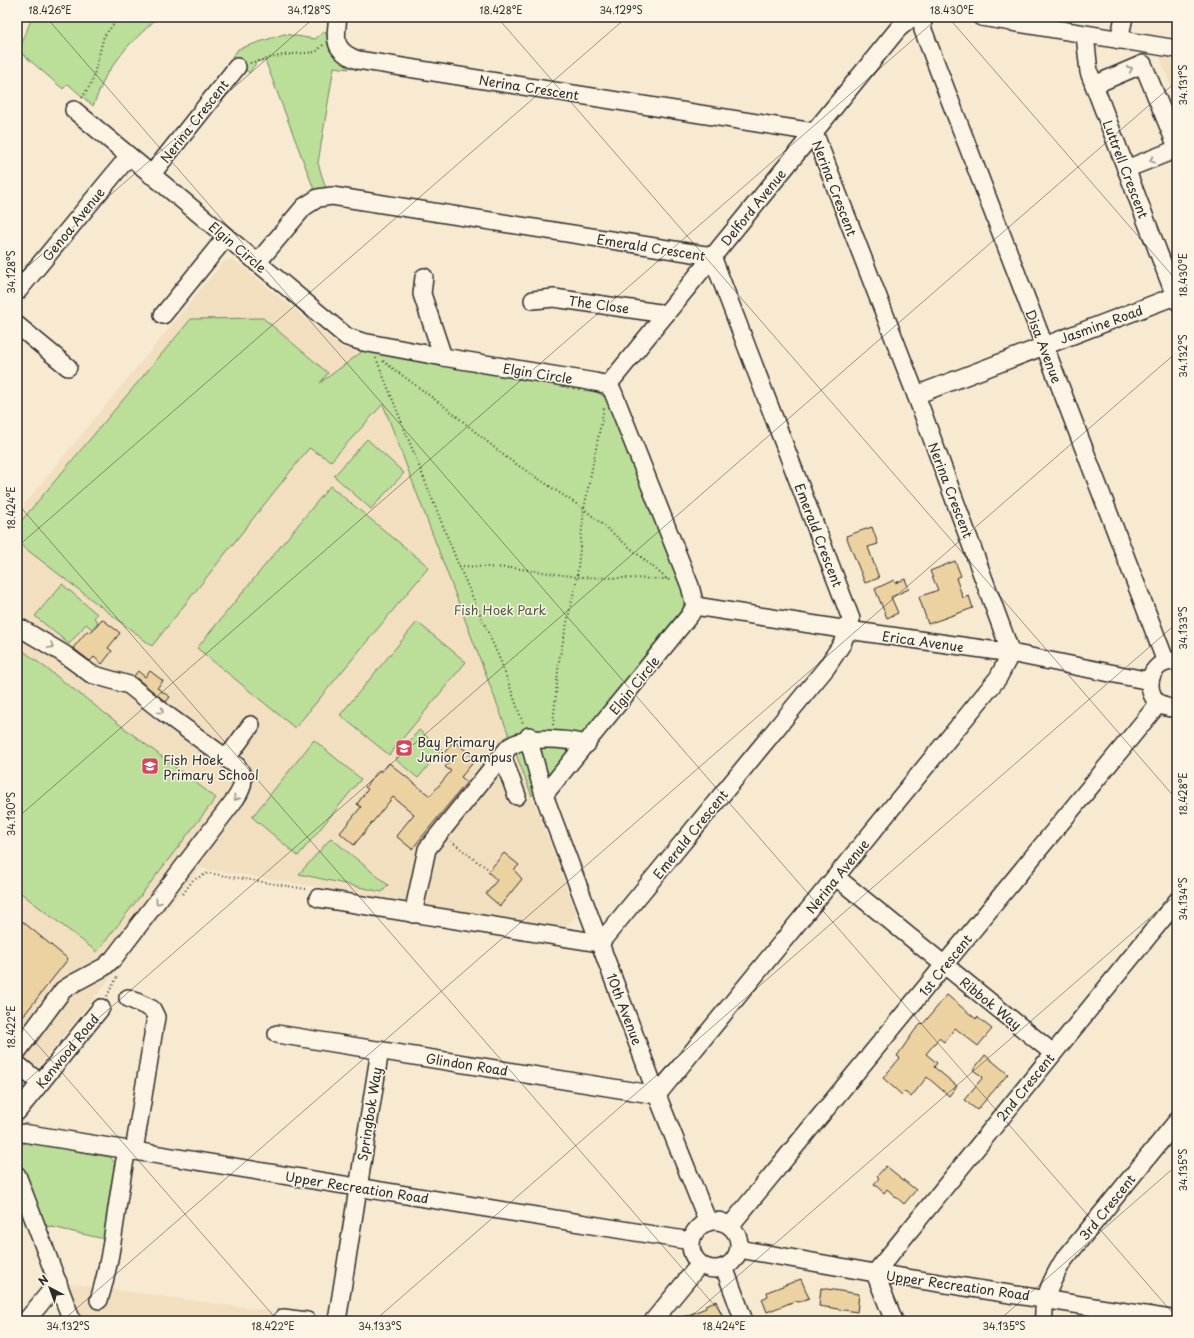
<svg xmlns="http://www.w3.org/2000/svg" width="1194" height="1338" font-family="'Playpen Sans',sans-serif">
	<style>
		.built { fill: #f1dfc0 }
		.green { fill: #bbde99; stroke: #738462 }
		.building { fill: #edd2a1; stroke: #2b2b2b }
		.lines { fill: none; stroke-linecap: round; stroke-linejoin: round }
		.minor-casing { stroke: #2b2b2b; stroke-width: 20 }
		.path { stroke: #2b2b2b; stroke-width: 2; stroke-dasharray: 1 3; stroke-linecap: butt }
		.minor { stroke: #fcf5e5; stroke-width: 17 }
		.oneway { stroke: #949088 }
		.ticks { fill: none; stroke: #2b2b2b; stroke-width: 1; stroke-opacity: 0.45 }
		.labels { text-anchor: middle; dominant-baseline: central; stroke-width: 3; stroke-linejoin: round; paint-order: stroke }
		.street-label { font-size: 13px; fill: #2b2b2b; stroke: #fcf5e5 }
		.park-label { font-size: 13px; fill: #4f5846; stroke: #fcf5e5 }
		.poi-label { font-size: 13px; fill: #2b2b2b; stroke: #fcf5e5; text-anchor: start }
		.neatline { fill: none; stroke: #2b2b2b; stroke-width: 1.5 }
		.ticks-label { font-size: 10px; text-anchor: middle; fill: #2b2b2b }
	</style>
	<rect width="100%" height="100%" fill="#f8ead1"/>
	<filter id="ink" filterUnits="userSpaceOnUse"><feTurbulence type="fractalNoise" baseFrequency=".025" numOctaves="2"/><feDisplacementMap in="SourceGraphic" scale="8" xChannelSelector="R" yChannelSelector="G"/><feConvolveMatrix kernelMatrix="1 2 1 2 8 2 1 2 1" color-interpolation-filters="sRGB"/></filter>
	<g filter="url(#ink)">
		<!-- built -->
		<g class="built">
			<path d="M1160,57L1177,60V103Z"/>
			<path d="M233,259L342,348L363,351L577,915L565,927L200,868L17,1093V513L224,261Z"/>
			<path d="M58,1282L270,1311L283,1318V1321H72Z"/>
		</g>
		<!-- green -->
		<g class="green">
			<path d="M32,17H158L127,47L106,75L93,106L68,84L63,89L19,51Z"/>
			<path d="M325,31L332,50L349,69L334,67L318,163L326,189L315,192L265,60L257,62L249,73L232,58L238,49L284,34L315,39Z"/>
			<path d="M263,318L328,373L320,383L363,351L597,392L608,399L685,592L683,608L532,796L383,404L331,461L309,448L152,646L17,542V526L191,319Z"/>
			<path d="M367,439L404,473L371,509L334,476Z"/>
			<path d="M330,486L429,567L295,728L197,648Z"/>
			<path d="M62,584L97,614L94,618L98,622L92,629L86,624L69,644L35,616Z"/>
			<path d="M417,622L466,662L389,755L340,715Z"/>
			<path d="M17,646L216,798L97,952L17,890Z"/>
			<path d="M419,730L442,749L418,778L395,759Z"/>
			<path d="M314,740L361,779L298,856L252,817Z"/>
			<path d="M331,838L388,885L382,892L299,874Z"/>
			<path d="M26,1142L110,1157L116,1164L104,1239L43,1225L17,1156L19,1147Z"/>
		</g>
		<!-- building -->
		<g class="building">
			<path d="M872,527L878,544L868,547L879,578L865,583L846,536Z"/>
			<path d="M955,561L961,576L956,578L963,598L969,596L973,608L928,624L919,597L938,590L930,571Z"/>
			<path d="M905,579L909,589L891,597L898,613L887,618L875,589L894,580L895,583Z"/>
			<path d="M102,619L120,633L108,648L112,651L102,664L94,657L90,661L73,648L87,631L90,633Z"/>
			<path d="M138,671L145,677L150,671L163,681L157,688L170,697L166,702L134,676Z"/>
			<path d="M454,741L476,759L461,777L467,782L412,849L396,836L414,814L393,797L354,845L340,833L361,807L357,804L368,789L365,787L379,770L382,772L389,763L430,796L451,771L445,767L451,760L443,754Z"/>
			<path d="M504,853L519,865L514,870L522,879L500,906L486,894L497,880L488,872Z"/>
			<path d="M17,917L68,959L17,1024V975L21,970L17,967Z"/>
			<path d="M947,995L976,1019L977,1017L992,1029L978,1046L955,1028L944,1042L939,1038L926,1054L937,1063L934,1067L957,1086L949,1096L927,1077L911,1097L905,1092L902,1095L883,1078L900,1058L897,1056L915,1030L922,1023L923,1024Z"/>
			<path d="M985,1055L1008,1074L977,1110L964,1100L983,1077L973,1070Z"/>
			<path d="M886,1166L916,1190L904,1204L887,1189L884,1193L874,1184L879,1178L877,1176Z"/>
			<path d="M801,1279L809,1298L799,1302L795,1301L767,1312L762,1299L768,1296L767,1292Z"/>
			<path d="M821,1288L859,1294L857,1312L819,1306Z"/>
			<path d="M716,1301L724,1321H673L706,1308L705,1305Z"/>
		</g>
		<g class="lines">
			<defs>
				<g id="minor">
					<path d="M922,17L923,30L1166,662"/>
					<path d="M981,17L1177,49"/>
					<path d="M1085,35L1089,72L1177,301"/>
					<path d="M1119,40L1124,17"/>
					<path d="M1094,85L1143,64L1177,147"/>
					<path d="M74,110L347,337L363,342L443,357L595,382L608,385L613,392L690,586L695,606L690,615L544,795"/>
					<path d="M1126,169L1177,149"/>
					<path d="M151,175L237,67"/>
					<path d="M257,263L304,207L318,198L332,196L712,256L851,619L842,644L826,668L600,943"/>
					<path d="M424,277L422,294L443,357"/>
					<path d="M17,292L129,156"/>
					<path d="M533,300L554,298L666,314"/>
					<path d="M163,315L226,237"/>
					<path d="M17,325L68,367"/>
					<path d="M608,385L898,29L911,18"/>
					<path d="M916,395L1175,296"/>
					<path d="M695,606L848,630L1011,653L1150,681"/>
					<path d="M17,626L64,654L91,674L129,685L163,712L237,766C246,777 243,788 236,798L113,959L104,967L74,983L63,990L17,1052"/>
					<path d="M1177,661C1140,659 1142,711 1177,708"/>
					<path d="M529,736V741L544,795L657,1095L708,1222"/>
					<path d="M502,755L517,796"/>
					<path d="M227,758L251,725"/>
					<path d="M836,877L1053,1053"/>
					<path d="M318,898L600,943"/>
					<path d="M413,914L427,849L509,747C527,735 566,739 587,744"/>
					<path d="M128,998L152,1009L156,1017L134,1151"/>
					<path d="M277,1034L657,1095L998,678L1011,653L916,395L814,132L358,60C333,51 335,40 338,17"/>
					<path d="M17,1064L40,1083"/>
					<path d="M17,1112L101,1008"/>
					<path d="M23,1133L691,1241"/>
					<path d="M17,1175L72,1321"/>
					<circle cx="715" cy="1245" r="24"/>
					<path d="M730,1226L1159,703"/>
					<path d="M739,1249L875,1273L1177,1320"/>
					<path d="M724,1267L744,1321"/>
					<path d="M99,1300C114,1252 116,1200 127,1150"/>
					<path d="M26,1321L58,1282"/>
					<path d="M283,1321V1318L307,1321"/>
					<path d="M337,1321L380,1050"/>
					<path d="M653,1321L700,1264"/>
					<path d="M894,1321L875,1273L1177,901"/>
					<path d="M1044,1321C1042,1299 1052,1280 1063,1261L1177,1121"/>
				</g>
			</defs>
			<!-- minor casing -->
			<use href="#minor" class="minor-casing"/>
			<!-- path -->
			<g class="path">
				<path d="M250,63L283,55L316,52L323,45"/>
				<path d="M82,98L92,82L104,36L114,24L115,17"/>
				<path d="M376,358L459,566L501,662L523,723"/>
				<path d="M383,361L449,410L507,458L584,509L667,579L672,581"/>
				<path d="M459,566L514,568L577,577L667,579"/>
				<path d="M553,725L559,660L577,577L584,509L604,408"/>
				<path d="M451,841L475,860L490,870"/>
				<path d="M183,894L193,880L208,873L306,889"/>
				<path d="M107,996L118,975"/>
			</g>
			<!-- minor -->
			<use href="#minor" class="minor"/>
		</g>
		<!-- one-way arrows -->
		<defs><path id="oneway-chevron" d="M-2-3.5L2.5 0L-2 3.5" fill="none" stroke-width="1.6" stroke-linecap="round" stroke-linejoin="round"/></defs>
		<g class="oneway">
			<use href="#oneway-chevron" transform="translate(1130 69) rotate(-24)"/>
			<use href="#oneway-chevron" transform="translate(1152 160) rotate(161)"/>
			<use href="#oneway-chevron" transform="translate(51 646) rotate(31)"/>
			<use href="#oneway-chevron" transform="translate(161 711) rotate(38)"/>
			<use href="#oneway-chevron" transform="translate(236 798) rotate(125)"/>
			<use href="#oneway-chevron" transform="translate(158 902) rotate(127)"/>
		</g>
	</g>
	<!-- ticks -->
	<path class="ticks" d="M46,17L1177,1318M497,17L1177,800M948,17L1177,281M17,276L315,17M17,503L728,1321M17,547L627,17M17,818L939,17M17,1021L278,1321M17,1089L1177,81M62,1321L1177,352M374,1321L1177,623M686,1321L1177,894M998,1321L1177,1165"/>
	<!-- icons -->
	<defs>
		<symbol id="school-square" viewBox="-11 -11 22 22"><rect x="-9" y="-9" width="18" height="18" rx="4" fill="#d1495b" stroke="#fcf5e5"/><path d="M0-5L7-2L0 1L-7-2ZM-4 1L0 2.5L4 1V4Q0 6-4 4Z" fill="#fff"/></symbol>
	</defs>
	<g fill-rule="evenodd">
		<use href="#school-square" x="394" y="738" width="20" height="20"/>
		<use href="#school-square" x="140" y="756" width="20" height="20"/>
	</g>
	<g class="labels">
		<!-- street labels -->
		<g class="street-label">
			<text transform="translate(529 87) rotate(9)">Nerina Crescent</text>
			<text transform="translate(194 121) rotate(-52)">Nerina Crescent</text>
			<text transform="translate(1126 169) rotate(69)">Luttrell Crescent</text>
			<text transform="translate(835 188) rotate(69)">Nerina Crescent</text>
			<text transform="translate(753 207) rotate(-51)">Delford Avenue</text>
			<text transform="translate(73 224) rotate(-51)">Genoa Avenue</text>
			<text transform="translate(238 247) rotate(40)">Elgin Circle</text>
			<text transform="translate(651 247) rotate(9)">Emerald Crescent</text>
			<text transform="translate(599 304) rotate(8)">The Close</text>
			<text transform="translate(1101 324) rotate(-20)">Jasmine Road</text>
			<text transform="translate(1044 346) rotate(69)">Disa Avenue</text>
			<text transform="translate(538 373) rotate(9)">Elgin Circle</text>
			<text transform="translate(951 490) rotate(69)">Nerina Crescent</text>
			<text transform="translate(819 535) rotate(69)">Emerald Crescent</text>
			<text transform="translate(923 641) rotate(8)">Erica Avenue</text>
			<text transform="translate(634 685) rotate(-51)">Elgin Circle</text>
			<text transform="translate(690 834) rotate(-51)">Emerald Crescent</text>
			<text transform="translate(837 876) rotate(-51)">Nerina Avenue</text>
			<text transform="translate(945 965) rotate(-51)">1st Crescent</text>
			<text transform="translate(991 1003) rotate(39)">Ribbok Way</text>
			<text transform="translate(625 1009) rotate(69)">10th Avenue</text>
			<text transform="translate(67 1051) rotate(-51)">Kenwood Road</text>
			<text transform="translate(467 1064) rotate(9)">Glindon Road</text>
			<text transform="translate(1025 1087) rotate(-51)">2nd Crescent</text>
			<text transform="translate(369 1114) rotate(-81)">Springbok Way</text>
			<text transform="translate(357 1187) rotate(9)">Upper Recreation Road</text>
			<text transform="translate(1107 1207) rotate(-51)">3rd Crescent</text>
			<text transform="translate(958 1285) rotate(8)">Upper Recreation Road</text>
		</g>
		<!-- park labels -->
		<g class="park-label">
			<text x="500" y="609">Fish Hoek Park</text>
		</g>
		<!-- poi labels -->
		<g class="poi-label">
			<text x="417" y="741">Bay Primary<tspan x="417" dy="15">Junior Campus</tspan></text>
			<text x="163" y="759">Fish Hoek<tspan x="163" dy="15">Primary School</tspan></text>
		</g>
	</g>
	<!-- margin -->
	<rect width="1194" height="1338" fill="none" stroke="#fcf5e5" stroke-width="44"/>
	<!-- north arrow -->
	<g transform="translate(50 1288) rotate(319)" stroke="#fcf5e5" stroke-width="3" paint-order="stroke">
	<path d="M0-3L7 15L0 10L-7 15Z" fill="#2b2b2b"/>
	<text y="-6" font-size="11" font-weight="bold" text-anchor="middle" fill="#2b2b2b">N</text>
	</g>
	<rect x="22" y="22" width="1150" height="1294" class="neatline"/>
	<g class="ticks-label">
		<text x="50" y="14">18.426°E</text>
		<text x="309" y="14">34.128°S</text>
		<text x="501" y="14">18.428°E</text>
		<text x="621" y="14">34.129°S</text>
		<text x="952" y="14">18.430°E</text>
		<text transform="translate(1183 85) rotate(-90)" y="4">34.131°S</text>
		<text transform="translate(11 272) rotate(-90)" y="4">34.128°S</text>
		<text transform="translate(1183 275) rotate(-90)" y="4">18.430°E</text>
		<text transform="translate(1183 356) rotate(-90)" y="4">34.132°S</text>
		<text transform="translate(11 508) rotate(-90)" y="4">18.424°E</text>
		<text transform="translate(1183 628) rotate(-90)" y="4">34.133°S</text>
		<text transform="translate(1183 794) rotate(-90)" y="4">18.428°E</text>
		<text transform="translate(11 814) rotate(-90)" y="4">34.130°S</text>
		<text transform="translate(1183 899) rotate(-90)" y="4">34.134°S</text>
		<text transform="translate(11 1027) rotate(-90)" y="4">18.422°E</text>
		<text transform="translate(1183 1170) rotate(-90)" y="4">34.135°S</text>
		<text x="68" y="1330">34.132°S</text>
		<text x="273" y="1330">18.422°E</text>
		<text x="380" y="1330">34.133°S</text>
		<text x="724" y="1330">18.424°E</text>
		<text x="1004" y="1330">34.135°S</text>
	</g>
</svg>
